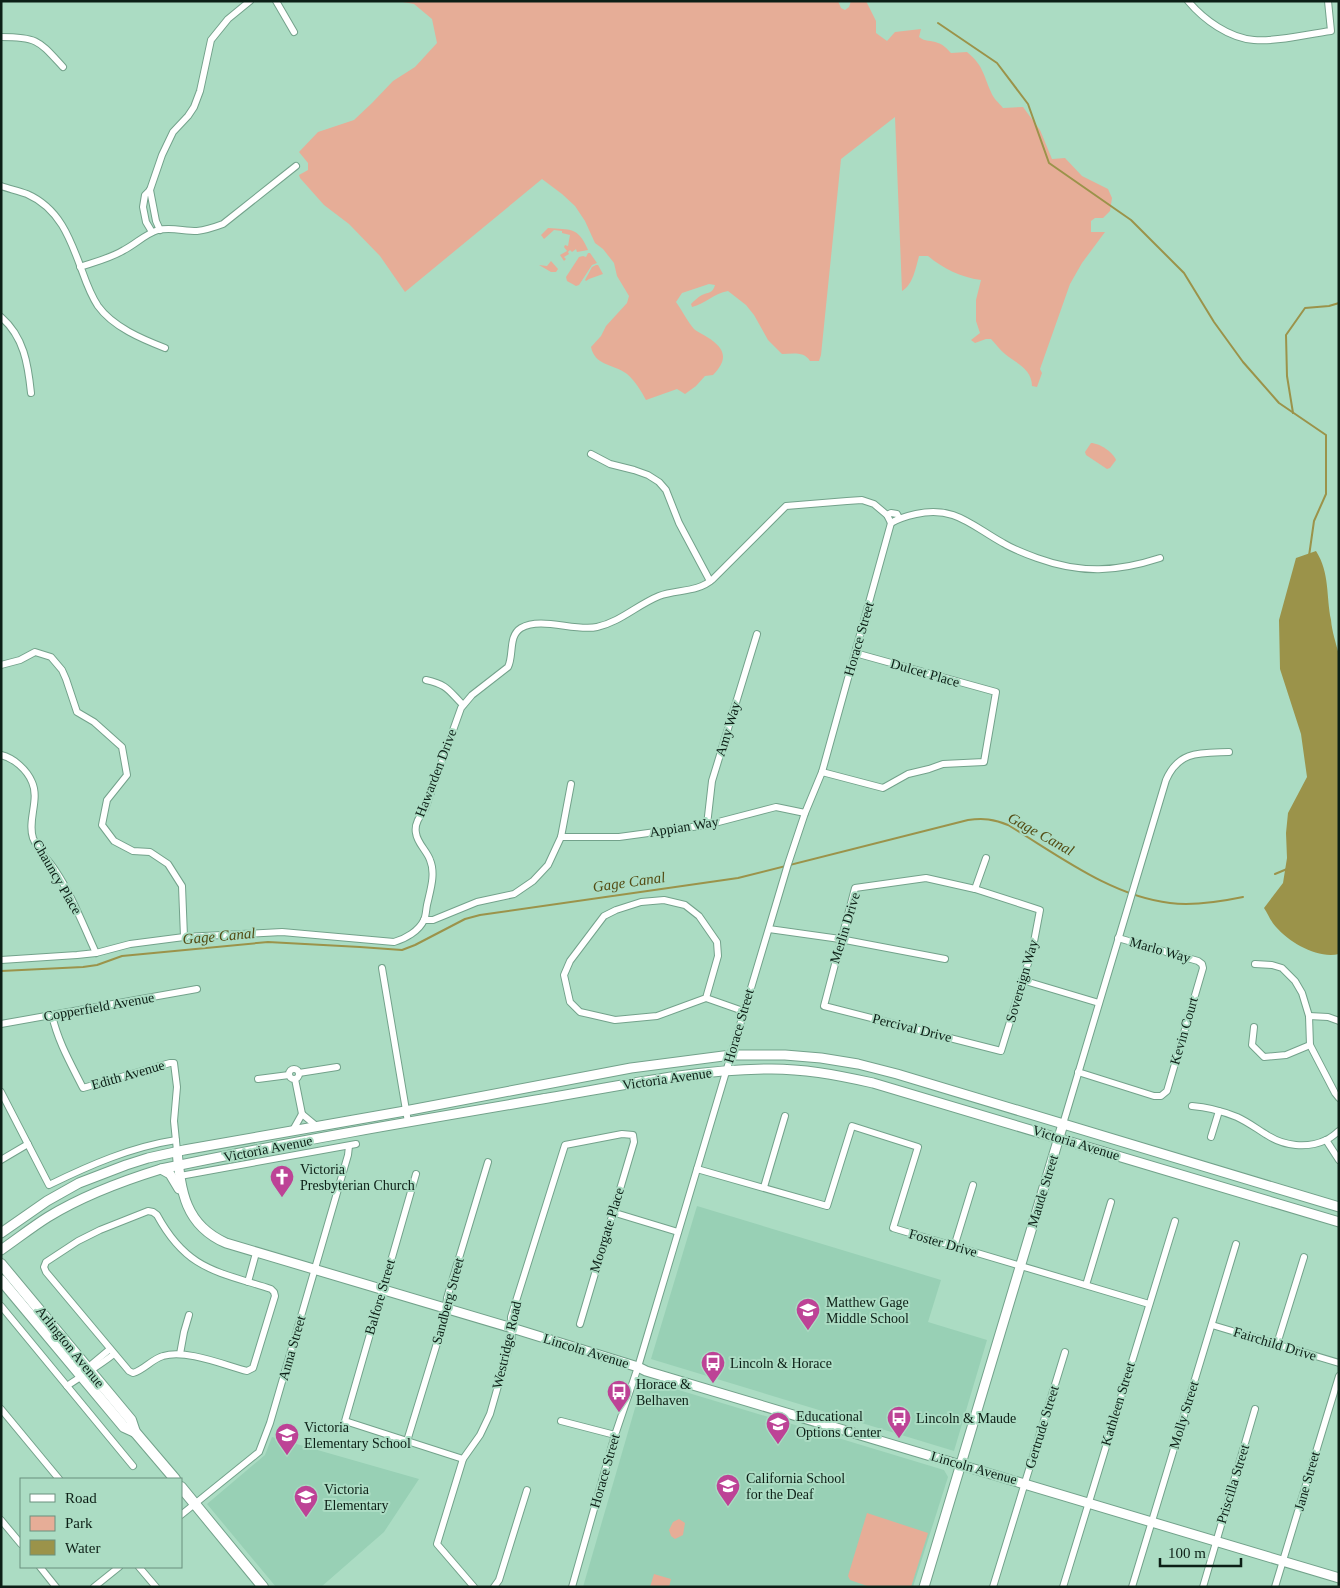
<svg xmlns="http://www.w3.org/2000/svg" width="1340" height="1588" font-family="Georgia,serif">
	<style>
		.built { fill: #98d0b5 }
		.green { fill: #e6ad97 }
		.water { fill: #9b934a }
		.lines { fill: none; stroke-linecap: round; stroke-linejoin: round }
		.stream { stroke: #9b934a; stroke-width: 2 }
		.street-casing { stroke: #73a28b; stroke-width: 8 }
		.secondary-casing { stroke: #73a28b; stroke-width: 11 }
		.primary-casing { stroke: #73a28b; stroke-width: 12 }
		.street { stroke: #fff; stroke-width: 6 }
		.secondary { stroke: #fff; stroke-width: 9 }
		.primary { stroke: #fff; stroke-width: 10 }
		.labels { text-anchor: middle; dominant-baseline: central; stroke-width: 4; stroke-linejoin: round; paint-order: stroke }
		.street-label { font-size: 14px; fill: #0c1f16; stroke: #abdcc3 }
		.poi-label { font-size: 14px; fill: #0c1f16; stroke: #abdcc3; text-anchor: start }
		.water-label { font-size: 15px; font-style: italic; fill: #534c14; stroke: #abdcc3 }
	</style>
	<rect width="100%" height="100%" fill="#abdcc3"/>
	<!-- built -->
	<g class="built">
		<path d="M697,1206L941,1280L928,1322L987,1340L954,1451L651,1359Z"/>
		<path d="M649,1381L944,1470L948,1477L913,1587H583L642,1384Z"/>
		<path d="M272,1437L419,1479L384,1532L321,1587H276L207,1504L265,1455Z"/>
	</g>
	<!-- green -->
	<g class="green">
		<path d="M397,1H838L841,8L845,10L849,7L851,1H866L876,21V33L887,41L895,32L921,29L919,37C925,42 931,40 938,43C944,45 947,49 951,53L967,52C983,65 983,74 991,92C993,98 999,103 1003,108L1023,107L1040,130L1052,159L1065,158L1082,176L1108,189L1112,198L1110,211L1103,218H1095L1091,221V232H1105L1082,263L1070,284L1040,369L1042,373L1037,387L1032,386C1032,369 1016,363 1005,354C1000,350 996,344 991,339H986L975,343L971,340L980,333L976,321V300L981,280C960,277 944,269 928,256H919C916,267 913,285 902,291L895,117L841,159L821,355L819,361H810C804,351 792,354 782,354L768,340L754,315L746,305L728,291C714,293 705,304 692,307L691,304C694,301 698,297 702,295C709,292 713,293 715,285L709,284L682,293L676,302C682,310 687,321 694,329C697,332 703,334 707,337C725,348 729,359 713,375L705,376L696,386L685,394L677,389L646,400C642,392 632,376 624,372C611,364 595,365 591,347L601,336L606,326L627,303L629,296L617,276L614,263L603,249L595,243L585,221L575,206L562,194L542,179L405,292L380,256L349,224L324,205L300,178L299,175L308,170V163L299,152L318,132L354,120L372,103L393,81L415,67L437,43L432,19L414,4Z"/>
		<path d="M548,228C570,230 578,226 588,250L577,252L576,249L572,252L570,250L568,252L569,254L564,257L566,259L564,261L560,255L567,251L564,247L565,245L568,246L570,235L562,233V231L554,230L544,239L541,235Z"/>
		<path d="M588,253H590L597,263L592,265L579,285L576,286L567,281L566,277L579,257L583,256L586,257Z"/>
		<path d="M551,261L558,269L556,272H551L539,265L547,266Z"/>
		<path d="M596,265H598L603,274L589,279L586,281L585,280L592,267Z"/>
		<path d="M1091,443C1099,443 1113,452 1116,460L1110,468L1107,469L1086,455L1085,452Z"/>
		<path d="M867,1513L928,1533L911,1587H870L850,1580L848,1576Z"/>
		<path d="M679,1519L685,1523L683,1535L675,1539L671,1536L669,1530L673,1522Z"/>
		<path d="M654,1574L671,1579L669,1587H650Z"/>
	</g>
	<!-- water -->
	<path class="water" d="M1316,551C1330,573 1326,596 1331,620C1332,632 1336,643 1339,655V954C1318,959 1290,943 1276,927C1271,922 1268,914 1264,908L1283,883L1287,858L1286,833L1288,813L1307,777L1301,734L1280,669L1279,620L1296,558Z"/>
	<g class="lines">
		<!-- stream -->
		<g class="stream">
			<path d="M938,23L997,63L1028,104L1049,163L1131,220L1184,273L1214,322L1243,362L1279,403L1326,435V494L1314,521L1309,556"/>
			<path d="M1293,413L1287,376L1286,335L1305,308L1329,306L1339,303"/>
			<path d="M1275,874L1287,869"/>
			<path d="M1,971L83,967L97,965L122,956L268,942L360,947L402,950L415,945L465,919L480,915L738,878L968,820C983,818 994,819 1008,825C1058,855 1111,896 1170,903C1194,906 1219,902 1243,897"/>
		</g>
		<defs>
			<g id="street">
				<path d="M276,1L294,32"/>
				<path d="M1188,1C1204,20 1229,38 1254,40C1278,42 1307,34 1331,31L1328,1"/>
				<path d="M1,37C38,37 39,41 63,67"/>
				<path d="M1,186C10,189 19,191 27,194C59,208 70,238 81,268C86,282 90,294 98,306C113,327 142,339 165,348"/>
				<path d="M150,190L156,221L160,230"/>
				<path d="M152,232L146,222L143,207L145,195L150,190L162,155L173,132L188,116L194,107L200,91L211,40L228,19L250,1"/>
				<path d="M80,267C95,262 111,258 124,250C136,244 145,234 158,230C171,227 183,231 197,231C206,230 215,227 223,224L296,166"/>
				<path d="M1,317C24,337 28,364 31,393"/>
				<path d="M591,454L610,464L634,470L648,475L659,482L666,490L679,523L710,581"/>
				<path d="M887,515L891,513L897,514L899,518"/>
				<path d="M891,523C899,518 907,516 916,514C954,505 972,526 1003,543C1013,549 1026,554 1037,558C1081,574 1117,572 1160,558"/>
				<path d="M1,665L20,660L35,652L51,657L62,670L66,679L77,712L94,722L122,747L127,775L107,800L102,825L114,841L133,851L150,852L168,864L182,886L184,937"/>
				<path d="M426,680C448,685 448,690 463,705"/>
				<path d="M1,755C14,758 27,770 32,782C40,800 27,820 33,838C38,851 48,859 55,870C72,895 83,925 96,953"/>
				<path d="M822,772L883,788L908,774L929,769L943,764L984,762L996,692L855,653"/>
				<path d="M707,825L712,781L757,634"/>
				<path d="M561,837H619L707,825L776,807L805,813"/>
				<path d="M926,878L975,889L1040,910L1033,947L1001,1051L824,1006L855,888Z"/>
				<path d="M975,889L986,858"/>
				<path d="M664,900L685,905L699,916L717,942L718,956L706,998L657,1016L615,1020L580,1012L570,1002L564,975L570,961L604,916L616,910L641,902Z"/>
				<path d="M424,920H433L477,902L514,894L533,881L548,865L561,837L571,784"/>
				<path d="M769,929L840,939L945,959"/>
				<path d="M1,960L77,955L96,953L130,944L184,937L282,932L394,942C405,939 419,931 424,920C426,916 426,910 427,905C430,891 436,874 430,860C427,851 417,843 416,833C414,824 420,816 425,809L461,708L472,695L508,667C514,655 508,636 521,628C541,616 575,632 597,627C620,622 637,605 659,596C677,589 697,593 713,579L786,506L847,501L862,500L874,504L887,515L891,523"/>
				<path d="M1255,964L1272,965L1282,968L1295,981L1302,993L1309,1016L1310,1045L1335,1093L1339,1098"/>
				<path d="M382,968L408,1122"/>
				<path d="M1022,980L1099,1003"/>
				<path d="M706,998L743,1011"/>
				<path d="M52,1015C58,1042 71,1064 83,1088L170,1063H174L177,1087L174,1121L177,1151"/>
				<path d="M1309,1016L1328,1017L1339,1021"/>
				<path d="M1,1024L197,989"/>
				<path d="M1254,1027L1252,1045L1264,1057L1286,1055L1310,1045"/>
				<circle cx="294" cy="1074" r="5"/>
				<path d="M1078,1072L1154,1096H1161L1167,1091L1203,968L1202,964L1198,961L1118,938"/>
				<path d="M299,1073L337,1067"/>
				<path d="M258,1079L289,1075"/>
				<path d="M295,1079L302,1114L314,1124L315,1126"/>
				<path d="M1,1092L49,1185C90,1165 131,1147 176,1140"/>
				<path d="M1192,1106C1208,1107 1222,1111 1237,1117C1248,1122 1257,1129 1267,1135C1284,1146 1307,1149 1326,1140C1331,1138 1335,1134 1339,1131"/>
				<path d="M1063,1124L1166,780C1179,750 1201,753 1229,752"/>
				<path d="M293,1130L302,1114"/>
				<path d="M1211,1137L1219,1111"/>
				<path d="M1326,1140L1339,1160"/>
				<path d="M1,1160L28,1144"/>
				<path d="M697,1169L827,1206L852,1126L918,1147L893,1228L1149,1304"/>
				<path d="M416,1174L345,1421L463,1459"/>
				<path d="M180,1176L356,1144"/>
				<path d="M764,1187L785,1116"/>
				<path d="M148,1211L153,1212L157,1215C187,1270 216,1271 271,1289L274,1292L275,1296L253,1368L247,1371C224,1365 186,1349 163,1356C152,1359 144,1370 133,1373L129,1371L46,1272L44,1267L46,1262L78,1241L100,1230Z"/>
				<path d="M612,1212L678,1232"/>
				<path d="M954,1247L973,1185"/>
				<path d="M248,1282L256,1253"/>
				<path d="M1086,1285L1111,1202"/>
				<path d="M1,1306L133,1466"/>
				<path d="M1212,1325L1339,1363"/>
				<path d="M1277,1344L1304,1257"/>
				<path d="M180,1354L184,1332L189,1315"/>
				<path d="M89,1370L92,1364L110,1349"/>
				<path d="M67,1386C83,1375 99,1366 114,1354"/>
				<path d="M1,1409L59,1479"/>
				<path d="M561,1421L615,1435"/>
				<path d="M407,1441L445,1317L447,1298L488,1162"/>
				<path d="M181,1515L259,1452L270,1423L348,1155L349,1146"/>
				<path d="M1,1520L21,1544"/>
				<path d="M40,1567L56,1587"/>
				<path d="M139,1567L156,1587"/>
				<path d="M94,1587L119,1567"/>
				<path d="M474,1587L437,1544L463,1459L480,1435L490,1414L512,1337L511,1317L565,1145L622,1134L633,1135L634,1142L580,1324"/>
				<path d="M494,1587L499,1580L527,1490"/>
				<path d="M572,1587L615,1435L638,1367L788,864L805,813L822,772L891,523"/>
				<path d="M993,1587L1065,1352"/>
				<path d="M1063,1587L1175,1221"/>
				<path d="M1132,1587L1236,1244"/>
				<path d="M1203,1587L1255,1409"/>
				<path d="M1275,1587L1339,1376"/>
			</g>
			<g id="secondary">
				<path d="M177,1151C181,1192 185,1225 226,1243L512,1328L638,1367L646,1371L1339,1578"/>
				<path d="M161,1169L170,1174L179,1189"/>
				<path d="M1,1233L47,1201L79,1183L126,1165L148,1158L184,1150L405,1111L631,1068L731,1055H785L821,1058L858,1064L897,1074L1339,1207"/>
				<path d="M1,1250C17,1239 32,1227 48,1217C84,1195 122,1181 161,1169C289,1142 419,1120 548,1098C619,1086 692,1070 765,1069C801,1068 837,1075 873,1083L1339,1222"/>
				<path d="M924,1587L1063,1124"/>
			</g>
			<g id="primary">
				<path d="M1,1264L131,1420L135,1432L175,1479"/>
				<path d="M1,1280L124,1427L135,1432"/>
				<path d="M181,1487L263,1587"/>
			</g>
		</defs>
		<!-- street casing -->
		<use href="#street" class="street-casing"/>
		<!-- secondary casing -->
		<use href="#secondary" class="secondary-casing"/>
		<!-- primary casing -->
		<use href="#primary" class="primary-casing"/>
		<!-- street -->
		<use href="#street" class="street"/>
		<!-- secondary -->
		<use href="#secondary" class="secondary"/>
		<!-- primary -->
		<use href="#primary" class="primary"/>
	</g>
	<!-- icons -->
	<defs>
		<symbol id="church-pin" viewBox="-11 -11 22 30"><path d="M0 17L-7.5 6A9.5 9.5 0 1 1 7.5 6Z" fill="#bd4396" stroke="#abdcc3"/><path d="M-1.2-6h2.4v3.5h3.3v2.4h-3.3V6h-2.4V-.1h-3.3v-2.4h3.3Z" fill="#fff"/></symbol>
		<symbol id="school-pin" viewBox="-11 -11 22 30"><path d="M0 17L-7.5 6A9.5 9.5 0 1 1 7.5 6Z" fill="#bd4396" stroke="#abdcc3"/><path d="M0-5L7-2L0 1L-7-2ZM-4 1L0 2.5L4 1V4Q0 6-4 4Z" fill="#fff"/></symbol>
		<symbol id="bus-pin" viewBox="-11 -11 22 30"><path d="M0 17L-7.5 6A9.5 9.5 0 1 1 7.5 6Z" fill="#bd4396" stroke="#abdcc3"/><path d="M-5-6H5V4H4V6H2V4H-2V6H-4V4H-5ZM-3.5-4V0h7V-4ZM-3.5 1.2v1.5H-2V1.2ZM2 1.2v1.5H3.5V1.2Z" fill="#fff"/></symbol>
	</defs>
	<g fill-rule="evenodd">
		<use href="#church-pin" x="268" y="1163" width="28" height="38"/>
		<use href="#school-pin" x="794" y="1296" width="28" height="38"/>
		<use href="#bus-pin" x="699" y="1349" width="28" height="38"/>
		<use href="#bus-pin" x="605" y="1378" width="28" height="38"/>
		<use href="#bus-pin" x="885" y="1404" width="28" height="38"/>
		<use href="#school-pin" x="764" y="1410" width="28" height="38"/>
		<use href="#school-pin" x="273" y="1421" width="28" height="38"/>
		<use href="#school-pin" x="714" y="1472" width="28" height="38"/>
		<use href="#school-pin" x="292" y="1483" width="28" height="38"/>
	</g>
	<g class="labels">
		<!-- street labels -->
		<g class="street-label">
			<text transform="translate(859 639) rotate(-74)">Horace Street</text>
			<text transform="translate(925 673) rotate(16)">Dulcet Place</text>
			<text transform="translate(728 729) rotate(-73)">Amy Way</text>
			<text transform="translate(436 773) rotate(-69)">Hawarden Drive</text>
			<text transform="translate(684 827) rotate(-9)">Appian Way</text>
			<text transform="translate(57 877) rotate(60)">Chauncy Place</text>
			<text transform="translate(845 928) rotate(-73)">Merlin Drive</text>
			<text transform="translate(1160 950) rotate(16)">Marlo Way</text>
			<text transform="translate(1022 981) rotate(-74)">Sovereign Way</text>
			<text transform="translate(99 1007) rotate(-10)">Copperfield Avenue</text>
			<text transform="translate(739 1026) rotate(-74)">Horace Street</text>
			<text transform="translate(912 1028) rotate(14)">Percival Drive</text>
			<text transform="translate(1184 1031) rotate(-74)">Kevin Court</text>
			<text transform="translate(128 1075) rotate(-16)">Edith Avenue</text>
			<text transform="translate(667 1079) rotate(-8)">Victoria Avenue</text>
			<text transform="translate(1076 1143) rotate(17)">Victoria Avenue</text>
			<text transform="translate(268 1149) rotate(-11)">Victoria Avenue</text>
			<text transform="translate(1043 1191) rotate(-73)">Maude Street</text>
			<text transform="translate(607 1230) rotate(-73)">Moorgate Place</text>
			<text transform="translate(943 1243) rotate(16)">Foster Drive</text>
			<text transform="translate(380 1297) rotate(-74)">Balfore Street</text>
			<text transform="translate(448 1301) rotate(-75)">Sandberg Street</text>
			<text transform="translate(1275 1344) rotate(17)">Fairchild Drive</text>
			<text transform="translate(507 1345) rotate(-77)">Westridge Road</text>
			<text transform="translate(70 1347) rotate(51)">Arlington Avenue</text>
			<text transform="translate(292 1348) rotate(-74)">Anna Street</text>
			<text transform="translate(586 1351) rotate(17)">Lincoln Avenue</text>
			<text transform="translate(1118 1404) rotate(-73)">Kathleen Street</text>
			<text transform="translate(1184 1415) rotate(-73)">Molly Street</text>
			<text transform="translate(1042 1427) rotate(-73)">Gertrude Street</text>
			<text transform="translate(974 1468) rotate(16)">Lincoln Avenue</text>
			<text transform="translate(605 1471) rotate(-74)">Horace Street</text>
			<text transform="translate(1307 1481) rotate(-74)">Jane Street</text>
			<text transform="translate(1233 1484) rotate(-73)">Priscilla Street</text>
		</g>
		<!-- poi labels -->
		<g class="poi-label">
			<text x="300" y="1169">Victoria<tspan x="300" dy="16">Presbyterian Church</tspan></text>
			<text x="826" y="1302">Matthew Gage<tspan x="826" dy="16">Middle School</tspan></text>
			<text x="730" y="1363">Lincoln &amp; Horace</text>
			<text x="636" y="1384">Horace &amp;<tspan x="636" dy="16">Belhaven</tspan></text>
			<text x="796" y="1416">Educational<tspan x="796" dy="16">Options Center</tspan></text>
			<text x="916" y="1418">Lincoln &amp; Maude</text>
			<text x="304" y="1427">Victoria<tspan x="304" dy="16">Elementary School</tspan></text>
			<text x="746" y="1478">California School<tspan x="746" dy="16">for the Deaf</tspan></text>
			<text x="324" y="1489">Victoria<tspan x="324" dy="16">Elementary</tspan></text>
		</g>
		<!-- water labels -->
		<g class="water-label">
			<text transform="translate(1041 834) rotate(29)">Gage Canal</text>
			<text transform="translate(629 882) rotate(-8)">Gage Canal</text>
			<text transform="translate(219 936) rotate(-5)">Gage Canal</text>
		</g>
	</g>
	<!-- border -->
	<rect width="1340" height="1588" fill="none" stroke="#0c1f16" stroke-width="5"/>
	<!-- legend -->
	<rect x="20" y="1478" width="162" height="90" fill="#abdcc3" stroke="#6b907e"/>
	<rect x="30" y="1494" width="25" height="8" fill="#ffffff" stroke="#6b907e"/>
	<text x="65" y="1503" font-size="15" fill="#0c1f16">Road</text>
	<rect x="30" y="1516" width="25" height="15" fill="#e6ad97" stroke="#6b907e"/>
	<text x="65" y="1528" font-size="15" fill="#0c1f16">Park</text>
	<rect x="30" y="1540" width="25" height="15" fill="#9b934a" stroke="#6b907e"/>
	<text x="65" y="1553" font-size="15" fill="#0c1f16">Water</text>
	<!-- scale -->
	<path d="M1160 1558v8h81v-8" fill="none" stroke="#0c1f16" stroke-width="2.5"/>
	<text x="1168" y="1558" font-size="15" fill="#0c1f16" stroke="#abdcc3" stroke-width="4" paint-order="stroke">100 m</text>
</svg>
